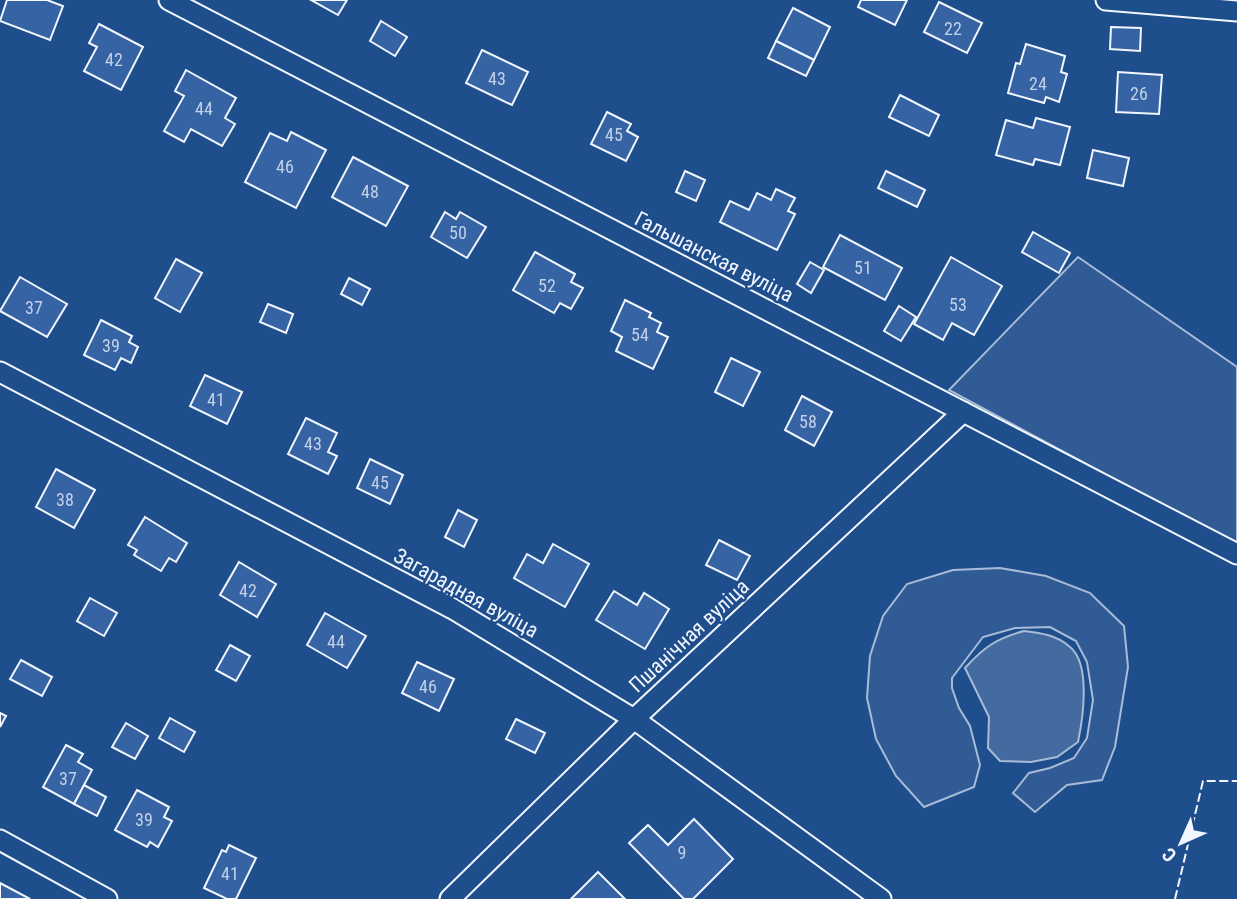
<svg xmlns="http://www.w3.org/2000/svg" width="1237" height="899" font-family="'Roboto Condensed',sans-serif">
	<style>
		.built { fill: #305b95; stroke: #a8bbd7; stroke-width: 2 }
		.water { fill: #446ba0; stroke: #a8bbd7; stroke-width: 2 }
		.building { fill: #3563a3; stroke: #f2f6ff; stroke-width: 2 }
		.lines { fill: none; stroke-linecap: round; stroke-linejoin: round }
		.street-casing { stroke: #f2f6ff; stroke-width: 23 }
		.street { stroke: #1f4e8c; stroke-width: 19 }
		.fence { stroke: #f2f6ff; stroke-width: 2; stroke-dasharray: 9 3.5; stroke-linecap: butt }
		.labels { text-anchor: middle; dominant-baseline: central; stroke-width: 5; stroke-linejoin: round; paint-order: stroke }
		.number-label { font-size: 18px; fill: #c3d1e8 }
		.street-label { font-size: 21px; fill: #f2f6ff; stroke: #1f4e8c }
	</style>
	<rect width="100%" height="100%" fill="#1f4e8c"/>
	<!-- built -->
	<g class="built">
		<path d="M1078,257L1237,367V545L949,390Z"/>
		<path d="M1000,568L1046,576L1090,593L1124,626L1128,667L1115,747L1102,780L1067,785L1035,812L1013,793L1029,773L1050,768L1074,758L1087,738L1093,700L1087,662L1076,641L1050,627L1015,628L983,637L952,678V688L959,708L970,726L980,765L974,787L924,807L896,776L876,739L867,698L870,656L883,616L907,584L953,570Z"/>
	</g>
	<!-- water -->
	<path class="water" d="M1024,631C1041,633 1057,635 1070,647C1091,664 1083,718 1078,742L1057,757L1031,762L1000,761L988,748L989,717L965,668C984,647 997,638 1024,631Z"/>
	<!-- building -->
	<g class="building">
		<path d="M7,0H47L63,6L50,40L0,21Z"/>
		<path d="M311,0H347L338,15Z"/>
		<path d="M861,0H907L895,25L858,7Z"/>
		<path d="M939,2L982,23L967,53L924,32Z"/>
		<path d="M793,8L830,27L814,60L776,41Z"/>
		<path d="M381,21L407,37L395,56L370,41Z"/>
		<path d="M99,24L143,47L121,90L84,71L97,47L89,43Z"/>
		<path d="M1111,27L1141,28L1140,51L1110,49Z"/>
		<path d="M776,41L814,60L806,76L768,58Z"/>
		<path d="M1026,44L1065,56L1061,72L1067,74L1059,102L1046,97L1044,103L1008,93L1016,63L1020,64Z"/>
		<path d="M482,50L528,72L512,105L466,83Z"/>
		<path d="M186,70L236,98L225,118L235,124L222,146L191,129L184,142L164,131L184,96L175,91Z"/>
		<path d="M1118,72L1162,75L1159,114L1116,112Z"/>
		<path d="M900,95L939,115L929,136L889,117Z"/>
		<path d="M607,112L631,124L627,131L638,137L626,161L591,144Z"/>
		<path d="M1036,118L1070,127L1060,165L1035,159L1033,165L996,155L1006,120L1033,128Z"/>
		<path d="M291,132L326,150L296,208L245,182L270,133L287,141Z"/>
		<path d="M1093,150L1129,158L1123,186L1087,178Z"/>
		<path d="M353,157L408,186L386,226L332,197Z"/>
		<path d="M685,171L705,180L696,201L676,192Z"/>
		<path d="M886,171L925,190L917,207L878,188Z"/>
		<path d="M776,189L795,198L788,211L795,214L777,250L720,222L730,201L749,210L757,193L771,200Z"/>
		<path d="M445,212L456,219L460,212L486,227L467,258L431,237Z"/>
		<path d="M1033,232L1070,253L1059,273L1022,252Z"/>
		<path d="M840,235L902,268L885,300L823,267Z"/>
		<path d="M535,252L575,274L571,282L583,288L571,309L560,303L554,313L513,290Z"/>
		<path d="M951,257L1002,286L974,335L952,323L943,340L914,324Z"/>
		<path d="M176,259L202,273L180,312L155,298Z"/>
		<path d="M810,262L824,270L811,293L797,284Z"/>
		<path d="M20,277L67,304L47,337L0,311Z"/>
		<path d="M349,278L370,289L362,305L341,294Z"/>
		<path d="M625,300L651,313L649,317L661,323L657,332L668,337L653,369L616,351L622,337L611,331Z"/>
		<path d="M268,304L293,314L286,333L260,322Z"/>
		<path d="M899,306L916,317L901,341L884,331Z"/>
		<path d="M101,320L132,336L129,342L138,347L131,363L121,358L115,370L84,355Z"/>
		<path d="M731,358L760,372L743,406L715,392Z"/>
		<path d="M205,375L242,392L227,424L190,406Z"/>
		<path d="M802,396L832,412L814,446L785,430Z"/>
		<path d="M306,418L337,433L328,452L337,456L328,474L288,454Z"/>
		<path d="M370,459L403,475L390,504L357,488Z"/>
		<path d="M56,469L95,490L74,528L36,507Z"/>
		<path d="M458,510L477,520L464,547L445,537Z"/>
		<path d="M145,517L187,543L176,562L169,558L161,571L134,555L137,550L128,545Z"/>
		<path d="M719,540L750,556L737,580L706,565Z"/>
		<path d="M553,544L589,564L565,607L514,578L527,554L543,563Z"/>
		<path d="M239,562L276,584L257,617L220,595Z"/>
		<path d="M614,591L637,605L644,593L669,609L645,649L596,620Z"/>
		<path d="M90,598L117,613L104,636L77,621Z"/>
		<path d="M325,613L366,636L347,668L307,645Z"/>
		<path d="M230,645L250,656L236,681L216,670Z"/>
		<path d="M21,660L52,677L42,696L10,679Z"/>
		<path d="M417,662L454,679L439,711L402,693Z"/>
		<path d="M0,713L6,716L0,727Z"/>
		<path d="M170,718L195,732L184,752L159,738Z"/>
		<path d="M516,719L545,733L535,753L506,739Z"/>
		<path d="M126,723L148,736L135,759L112,747Z"/>
		<path d="M66,745L83,754L78,762L92,770L74,804L43,787Z"/>
		<path d="M84,785L106,797L97,816L74,804Z"/>
		<path d="M137,790L169,807L164,817L172,821L158,847L150,842L147,847L115,830Z"/>
		<path d="M694,819L733,859L693,899H684L629,843L648,825L668,845Z"/>
		<path d="M229,845L256,858L236,899H227L204,888L222,850L226,852Z"/>
		<path d="M598,872L625,899H571Z"/>
		<path d="M0,883L30,899H0Z"/>
	</g>
	<g class="lines">
		<defs>
			<g id="street">
				<path d="M169,0L1237,554"/>
				<path d="M1106,0L1237,11"/>
				<path d="M0,372L453,609L634,719L881,899"/>
				<path d="M0,840L107,899"/>
				<path d="M450,899L634,719L963,412"/>
			</g>
		</defs>
		<!-- street casing -->
		<use href="#street" class="street-casing"/>
		<!-- street -->
		<use href="#street" class="street"/>
		<!-- fence -->
		<path class="fence" d="M1175,899L1203,781H1237"/>
	</g>
	<g class="labels">
		<!-- number labels -->
		<g class="number-label">
			<text x="953" y="28">22</text>
			<text x="114" y="59">42</text>
			<text x="497" y="78">43</text>
			<text x="1038" y="83">24</text>
			<text x="1139" y="93">26</text>
			<text x="204" y="108">44</text>
			<text x="614" y="134">45</text>
			<text x="285" y="166">46</text>
			<text x="370" y="191">48</text>
			<text x="458" y="232">50</text>
			<text x="863" y="267">51</text>
			<text x="547" y="285">52</text>
			<text x="958" y="304">53</text>
			<text x="34" y="307">37</text>
			<text x="640" y="334">54</text>
			<text x="111" y="345">39</text>
			<text x="216" y="399">41</text>
			<text x="808" y="421">58</text>
			<text x="313" y="443">43</text>
			<text x="380" y="482">45</text>
			<text x="65" y="499">38</text>
			<text x="248" y="590">42</text>
			<text x="336" y="641">44</text>
			<text x="428" y="686">46</text>
			<text x="68" y="778">37</text>
			<text x="144" y="819">39</text>
			<text x="682" y="852">9</text>
			<text x="230" y="873">41</text>
		</g>
		<!-- street labels -->
		<g class="street-label">
			<text transform="translate(714 257) rotate(27)">Гальшанская вуліца</text>
			<text transform="translate(466 593) rotate(29)">Загарадная вуліца</text>
			<text transform="translate(689 636) rotate(-43)">Пшанічная вуліца</text>
		</g>
	</g>
	<!-- north arrow -->
	<g transform="translate(1181 843) rotate(225)" stroke="#1f4e8c" stroke-width="5" paint-order="stroke">
	<path d="M0-5L12 26L0 18L-12 26Z" fill="#f2f6ff"/>
	<text y="-10" font-size="19" font-weight="bold" text-anchor="middle" fill="#f2f6ff">С</text>
	</g>
</svg>
